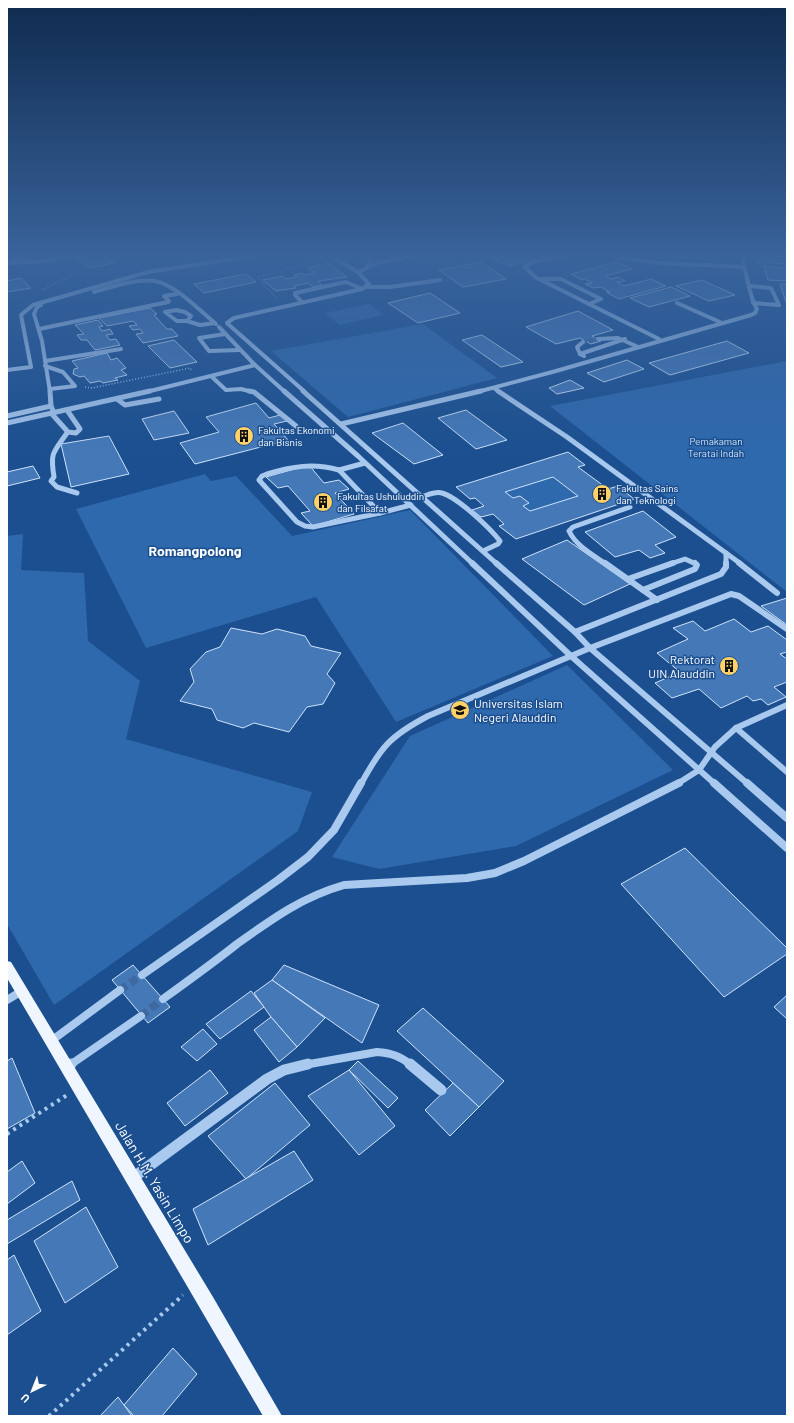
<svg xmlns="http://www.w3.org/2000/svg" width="794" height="1423" font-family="Barlow,sans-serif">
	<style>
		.green { fill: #2e69ad }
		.building { fill: #4478b7; stroke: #cfe3fa; fill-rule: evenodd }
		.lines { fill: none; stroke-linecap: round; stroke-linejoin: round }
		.minor-tunnel-far1 { stroke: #3d69a0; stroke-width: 4; stroke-dasharray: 4 2; stroke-linecap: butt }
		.minor-tunnel { stroke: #3d69a0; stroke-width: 8; stroke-dasharray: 8 4.5; stroke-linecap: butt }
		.path-far1 { stroke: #a9c9ee; stroke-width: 1.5; stroke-dasharray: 1 2; stroke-linecap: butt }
		.path { stroke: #a9c9ee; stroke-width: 4; stroke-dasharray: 3 4.5; stroke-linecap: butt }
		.minor-far4 { stroke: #a9c9ee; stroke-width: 4 }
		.minor-far3 { stroke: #a9c9ee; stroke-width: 5 }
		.minor-far2 { stroke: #a9c9ee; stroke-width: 6 }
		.minor-far1 { stroke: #a9c9ee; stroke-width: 8 }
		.minor { stroke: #a9c9ee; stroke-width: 11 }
		.major { fill: #f0f6ff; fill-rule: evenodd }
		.labels { text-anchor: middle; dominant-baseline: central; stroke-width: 3; stroke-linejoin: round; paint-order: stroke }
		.far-poi-label { font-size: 10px; fill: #fff; stroke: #1b4f8f; text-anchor: start }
		.far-park-label { font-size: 10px; fill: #cfe3fa; stroke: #1b4f8f }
		.poi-label { font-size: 12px; fill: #fff; stroke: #1b4f8f; text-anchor: end }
		.quarter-label { font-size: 14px; font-weight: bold; fill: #fff; stroke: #1b4f8f }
		.near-street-label { font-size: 14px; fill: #fff; stroke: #1b4f8f }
	</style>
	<rect width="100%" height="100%" fill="#1b4f8f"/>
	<!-- green -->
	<g class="green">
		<path d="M369,304L383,315L340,325L325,313Z"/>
		<path d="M423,324L497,378L348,417L271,351Z"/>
		<path d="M787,361V592L550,406Z"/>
		<path d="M205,474L211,481L236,476L292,536L410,510L553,656L396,722L316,597L146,648L76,509Z"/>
		<path d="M553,477L578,496L530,511L523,506L529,503L513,498L505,492Z"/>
		<path d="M23,534L21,570L84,573L88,641L140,681L126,739L312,792L298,831L54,1005L7,924V536Z"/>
		<path d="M567,665L673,770L516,846L379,869L332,857L410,736Z"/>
	</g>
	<!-- building -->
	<g class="building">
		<path d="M84,256H105L114,263L89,268L76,258Z"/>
		<path d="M492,256H541L544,258L508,266L503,262L499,263L494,260L498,259Z"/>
		<path d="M676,256H702L703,258L677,257Z"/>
		<path d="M754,256H786L787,264L756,262Z"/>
		<path d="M481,262L506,279L463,287L439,270Z"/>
		<path d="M617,262L632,269L605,276L611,279L618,277L625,281L617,282L624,286L651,279L666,286L619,299L606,292H610L601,287L593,288L585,284L592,283L585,279L582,280L571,274Z"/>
		<path d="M328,263L347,277L318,281L322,285L313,287L308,283L294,286L296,288L276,291L263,280L283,276L286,279L297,277L294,275L302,273L304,275L315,273L308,268Z"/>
		<path d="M764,266L787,268V281L768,280Z"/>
		<path d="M246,274L256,282L204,293L194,284Z"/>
		<path d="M21,278L31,288L7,292V281Z"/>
		<path d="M702,280L735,295L709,301L676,286Z"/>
		<path d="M780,284H787V305Z"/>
		<path d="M671,287L690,296L649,307L630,298Z"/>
		<path d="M430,293L460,313L418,323L388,303Z"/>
		<path d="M150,308L157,314L154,315L167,329H172L178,336L143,343L136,334L143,333L140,329L133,330L129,326L137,325L133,321L107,326L99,318Z"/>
		<path d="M578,311L613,330L592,336L601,341L591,344L580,338L556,344L526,327Z"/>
		<path d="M98,320L103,326L99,327L102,331L110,329L113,334L106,335L110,340L116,339L120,345L95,350L87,340H81L77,335L84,334L75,325Z"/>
		<path d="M482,335L523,362L501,367L462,340Z"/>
		<path d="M174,340L197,362L170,368L148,346Z"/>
		<path d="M727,341L749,353L670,375L649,363Z"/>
		<path d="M107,353L111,360L117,358L126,368L121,370L127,375L115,378L118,380L103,383L100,381L90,383L84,376L80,377L73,374L74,369L78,368L72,361Z"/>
		<path d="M627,360L644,369L604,382L587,373Z"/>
		<path d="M570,380L584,388L557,394L549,388Z"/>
		<path d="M256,403L269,418L280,415L287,421L274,424L288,440L195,464L180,443L219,432L206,417Z"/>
		<path d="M466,410L507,440L476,449L438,418Z"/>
		<path d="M174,411L189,433L154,440L142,419Z"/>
		<path d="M403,423L443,455L414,464L372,433Z"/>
		<path d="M109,436L129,474L71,487L61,444Z"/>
		<path d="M568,452L585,465L578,467L608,489L618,486L634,499L516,539L499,526L504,524L493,514L481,517L472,510L484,506L475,498L470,499L456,487ZM553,477L578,496L530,511L523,506L529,503L520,496L513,498L505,492Z"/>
		<path d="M309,465L324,483L339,480L349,489L335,493L354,514L313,526L301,513L310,511L288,486L278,488L266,477Z"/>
		<path d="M33,466L40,478L7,486V472Z"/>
		<path d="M643,511L676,537L655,545L665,553L650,558L639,550L615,557L585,532Z"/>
		<path d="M567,540L630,584L584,605L522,559Z"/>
		<path d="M787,598V625L761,606Z"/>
		<path d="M734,619L751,632L768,626L787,640V652L780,654L787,659V682L774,687L786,697L768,705L761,699L753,701L747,696L721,708L699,689L672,698L655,683L680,672L657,653L688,639L673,628L693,621L705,631Z"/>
		<path d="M231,628L262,634L277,629L305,636L311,646L341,653L327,674L335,683L323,704L307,707L289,732L254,723L243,728L217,720L212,709L180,701L194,682L190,669L206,652L220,647Z"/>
		<path d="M685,848L787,948V954L724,997L621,884Z"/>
		<path d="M133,965L170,1007L148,1023L112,980Z"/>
		<path d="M284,965L379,1005L362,1043L272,980Z"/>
		<path d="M272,980L325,1018L297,1047L271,1017L254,993Z"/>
		<path d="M251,991L264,1007L220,1039L206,1024Z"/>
		<path d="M787,995V1019L774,1007Z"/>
		<path d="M423,1008L504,1081L479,1107L397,1031Z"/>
		<path d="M271,1017L297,1047L279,1062L254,1030Z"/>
		<path d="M203,1029L217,1044L197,1061L181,1047Z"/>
		<path d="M12,1058L35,1113L7,1129V1061Z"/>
		<path d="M358,1061L398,1098L388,1108L349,1070Z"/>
		<path d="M210,1070L228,1093L185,1126L167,1103Z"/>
		<path d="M349,1070L395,1126L359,1155L308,1096Z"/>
		<path d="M275,1083L310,1125L246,1179L208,1136Z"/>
		<path d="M453,1083L479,1107L450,1136L425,1110Z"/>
		<path d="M294,1151L313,1180L208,1245L193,1209Z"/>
		<path d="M22,1161L35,1183L7,1204V1172Z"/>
		<path d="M72,1181L80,1200L7,1244V1220Z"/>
		<path d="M86,1207L118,1267L65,1303L34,1241Z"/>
		<path d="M14,1255L41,1311L7,1335V1260Z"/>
		<path d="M173,1348L197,1374L162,1416H134L124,1405Z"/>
		<path d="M118,1397L132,1416H100Z"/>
	</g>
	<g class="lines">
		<!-- minor-tunnel-far1 -->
		<path class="minor-tunnel-far1" d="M583,342L598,339"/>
		<!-- minor-tunnel -->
		<g class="minor-tunnel">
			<path d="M120,990L142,975"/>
			<path d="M141,1016L163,999"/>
		</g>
		<!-- path-far1 -->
		<g class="path-far1">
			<path d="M419,264L443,259L455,264"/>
			<path d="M42,290L78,272L70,267"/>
			<path d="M276,298L258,277L321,260"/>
			<path d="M85,387L92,388L190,368L192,371"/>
		</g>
		<!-- path -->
		<g class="path">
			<path d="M7,1134L67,1095"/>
			<path d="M49,1416L183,1295"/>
		</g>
		<!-- minor-far4 -->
		<g class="minor-far4">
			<path d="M330,256L358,272"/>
			<path d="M563,256L533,262L525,267L535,277L659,339"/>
			<path d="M742,256L744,267"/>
			<path d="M13,260L29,256"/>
			<path d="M7,263L46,261L69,256"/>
			<path d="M367,267L373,256"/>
			<path d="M541,279H561L601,299L589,304"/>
			<path d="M750,286L771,288L779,305L753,303"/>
			<path d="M366,287H390L440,280"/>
			<path d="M94,292C111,287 138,278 155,281C176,285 200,311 216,324"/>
			<path d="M302,302L295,295V293L346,282L362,289"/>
			<path d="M677,303L720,322"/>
			<path d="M41,305L37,307L34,314L42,341L50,392"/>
			<path d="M176,310L185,312L191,316L187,321H177L165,312Z"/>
			<path d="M187,321L200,325L215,323"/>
			<path d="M227,323L234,318L362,289L369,284L358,272L377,263L412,256"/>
			<path d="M228,324L305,392"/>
			<path d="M219,327L255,365L285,392"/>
			<path d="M39,329L168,302L169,301L164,296L177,294"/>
			<path d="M225,334L199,338L209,351L240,350"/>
			<path d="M598,339L618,338L636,346"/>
			<path d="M583,342L577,347L580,354L584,356"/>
			<path d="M580,354L625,339"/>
			<path d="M45,361L121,349"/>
			<path d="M45,366L63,372L75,386L50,389"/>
			<path d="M7,370L31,367L21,315L33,305L148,272L253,256"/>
			<path d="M211,376L226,390L241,389L253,392"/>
			<path d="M494,388L500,392"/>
			<path d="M146,392L255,365"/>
			<path d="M477,392L556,371L751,315L755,313L757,309C750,299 748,279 744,267L659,263L612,256"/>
		</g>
		<!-- minor-far3 -->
		<g class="minor-far3">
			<path d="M50,391L51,406L54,413"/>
			<path d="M249,391L254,392L296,426"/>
			<path d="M284,391L358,456L473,564"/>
			<path d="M303,391L497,564"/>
			<path d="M498,391L567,437L741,564"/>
			<path d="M117,399L125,405L159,399"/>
			<path d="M51,413L68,432L76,433L80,429L67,410"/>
			<path d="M7,416L51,406"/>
			<path d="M7,423L150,391"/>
			<path d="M341,424L481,391"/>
			<path d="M67,433C53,453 50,452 54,477L51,481L57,487L77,493"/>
			<path d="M365,463L339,470L380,513L411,505"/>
			<path d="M339,470C314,463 292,466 267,474L262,476L259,480L297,522L305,526L313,527L380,513"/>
			<path d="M421,497C428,495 435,491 442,493C457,497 490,528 500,541L498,544L483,551"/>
			<path d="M726,553V564"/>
			<path d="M606,564C593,555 576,546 569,531L573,527L630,507"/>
			<path d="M670,564L685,559L696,564"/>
		</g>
		<!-- minor-far2 -->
		<g class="minor-far2">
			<path d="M472,563L571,656L715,784"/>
			<path d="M496,563L575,632L590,648L748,784"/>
			<path d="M605,563L657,600"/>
			<path d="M739,563L777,593"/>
			<path d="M628,579L673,563"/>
			<path d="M643,590L695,569L697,565L695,563"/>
			<path d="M575,632L721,574L726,567V563"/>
			<path d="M736,728L787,772"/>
			<path d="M361,784C381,747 390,736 428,716L590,648L731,594L739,596L787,629"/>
			<path d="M677,784L699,770L715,747L736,728L787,705"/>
		</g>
		<!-- minor-far1 -->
		<g class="minor-far1">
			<path d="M714,783L787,848"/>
			<path d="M747,783L787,818"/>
			<path d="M142,975L278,880L308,857L334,830L361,783"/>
			<path d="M163,999C188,981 213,963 237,944C272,919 302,897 344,885L467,878L495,873L524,861L679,783"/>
			<path d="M7,1000L22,991"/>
			<path d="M51,1041L120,990"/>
			<path d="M70,1065L141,1016"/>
			<path d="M304,1065L377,1052C391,1053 400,1056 411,1065"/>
		</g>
		<!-- minor -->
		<g class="minor">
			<path d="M410,1064L441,1090"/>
			<path d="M67,1067L71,1064"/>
			<path d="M134,1177L267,1079L284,1070L308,1064"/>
		</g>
		<!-- major -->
		<path class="major" d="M7,961L11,962L213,1297L282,1416H263L7,978Z"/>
	</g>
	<!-- sky -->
	<linearGradient id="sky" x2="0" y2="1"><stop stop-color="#0f2b4f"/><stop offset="0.56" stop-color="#39639b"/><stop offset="1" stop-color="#39639b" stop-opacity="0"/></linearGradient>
	<rect width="794" height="455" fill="url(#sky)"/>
	<!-- icons -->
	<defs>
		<symbol id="building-disc" viewBox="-11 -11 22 22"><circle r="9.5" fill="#ffd166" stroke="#1b4f8f"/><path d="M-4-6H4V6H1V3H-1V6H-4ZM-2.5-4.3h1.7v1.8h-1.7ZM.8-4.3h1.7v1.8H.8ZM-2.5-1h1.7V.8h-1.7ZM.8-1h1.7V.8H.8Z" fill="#111"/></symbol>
		<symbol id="university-disc" viewBox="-11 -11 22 22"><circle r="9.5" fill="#ffd166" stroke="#1b4f8f"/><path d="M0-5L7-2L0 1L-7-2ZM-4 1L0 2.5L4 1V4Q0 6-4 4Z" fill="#111"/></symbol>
	</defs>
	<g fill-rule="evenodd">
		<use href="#building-disc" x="233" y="425" width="22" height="22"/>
		<use href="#building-disc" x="591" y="483" width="22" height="22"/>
		<use href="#building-disc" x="312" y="491" width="22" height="22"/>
		<use href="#building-disc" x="718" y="655" width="22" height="22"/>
		<use href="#university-disc" x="449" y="699" width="22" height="22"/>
	</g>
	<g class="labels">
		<!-- far-poi labels -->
		<g class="far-poi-label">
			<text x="258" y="430">Fakultas Ekonomi<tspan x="258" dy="12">dan Bisnis</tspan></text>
			<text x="616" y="488">Fakultas Sains<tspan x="616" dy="12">dan Teknologi</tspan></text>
			<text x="337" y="496">Fakultas Ushuluddin<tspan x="337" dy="12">dan Filsafat</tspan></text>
		</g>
		<!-- far-park labels -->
		<g class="far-park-label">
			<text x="716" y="441">Pemakaman<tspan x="716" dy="12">Teratai Indah</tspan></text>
		</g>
		<!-- poi labels -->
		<g class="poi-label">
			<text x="715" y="659">Rektorat<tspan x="715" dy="14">UIN Alauddin</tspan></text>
			<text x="474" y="703" text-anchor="start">Universitas Islam<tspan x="474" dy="14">Negeri Alauddin</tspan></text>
		</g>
		<!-- quarter labels -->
		<g class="quarter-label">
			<text x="195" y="550">Romangpolong</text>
		</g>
		<!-- near-street labels -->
		<g class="near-street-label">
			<text transform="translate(155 1182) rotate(59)">Jalan H.M. Yasin Limpo</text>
		</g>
	</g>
	<!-- border -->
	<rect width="794" height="1423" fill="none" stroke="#ffffff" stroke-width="16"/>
	<!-- north arrow -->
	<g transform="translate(32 1391) rotate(223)" stroke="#1b4f8f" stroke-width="3" paint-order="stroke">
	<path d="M0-3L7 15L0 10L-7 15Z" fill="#ffffff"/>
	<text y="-6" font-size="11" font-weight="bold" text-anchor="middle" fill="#ffffff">U</text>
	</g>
</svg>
